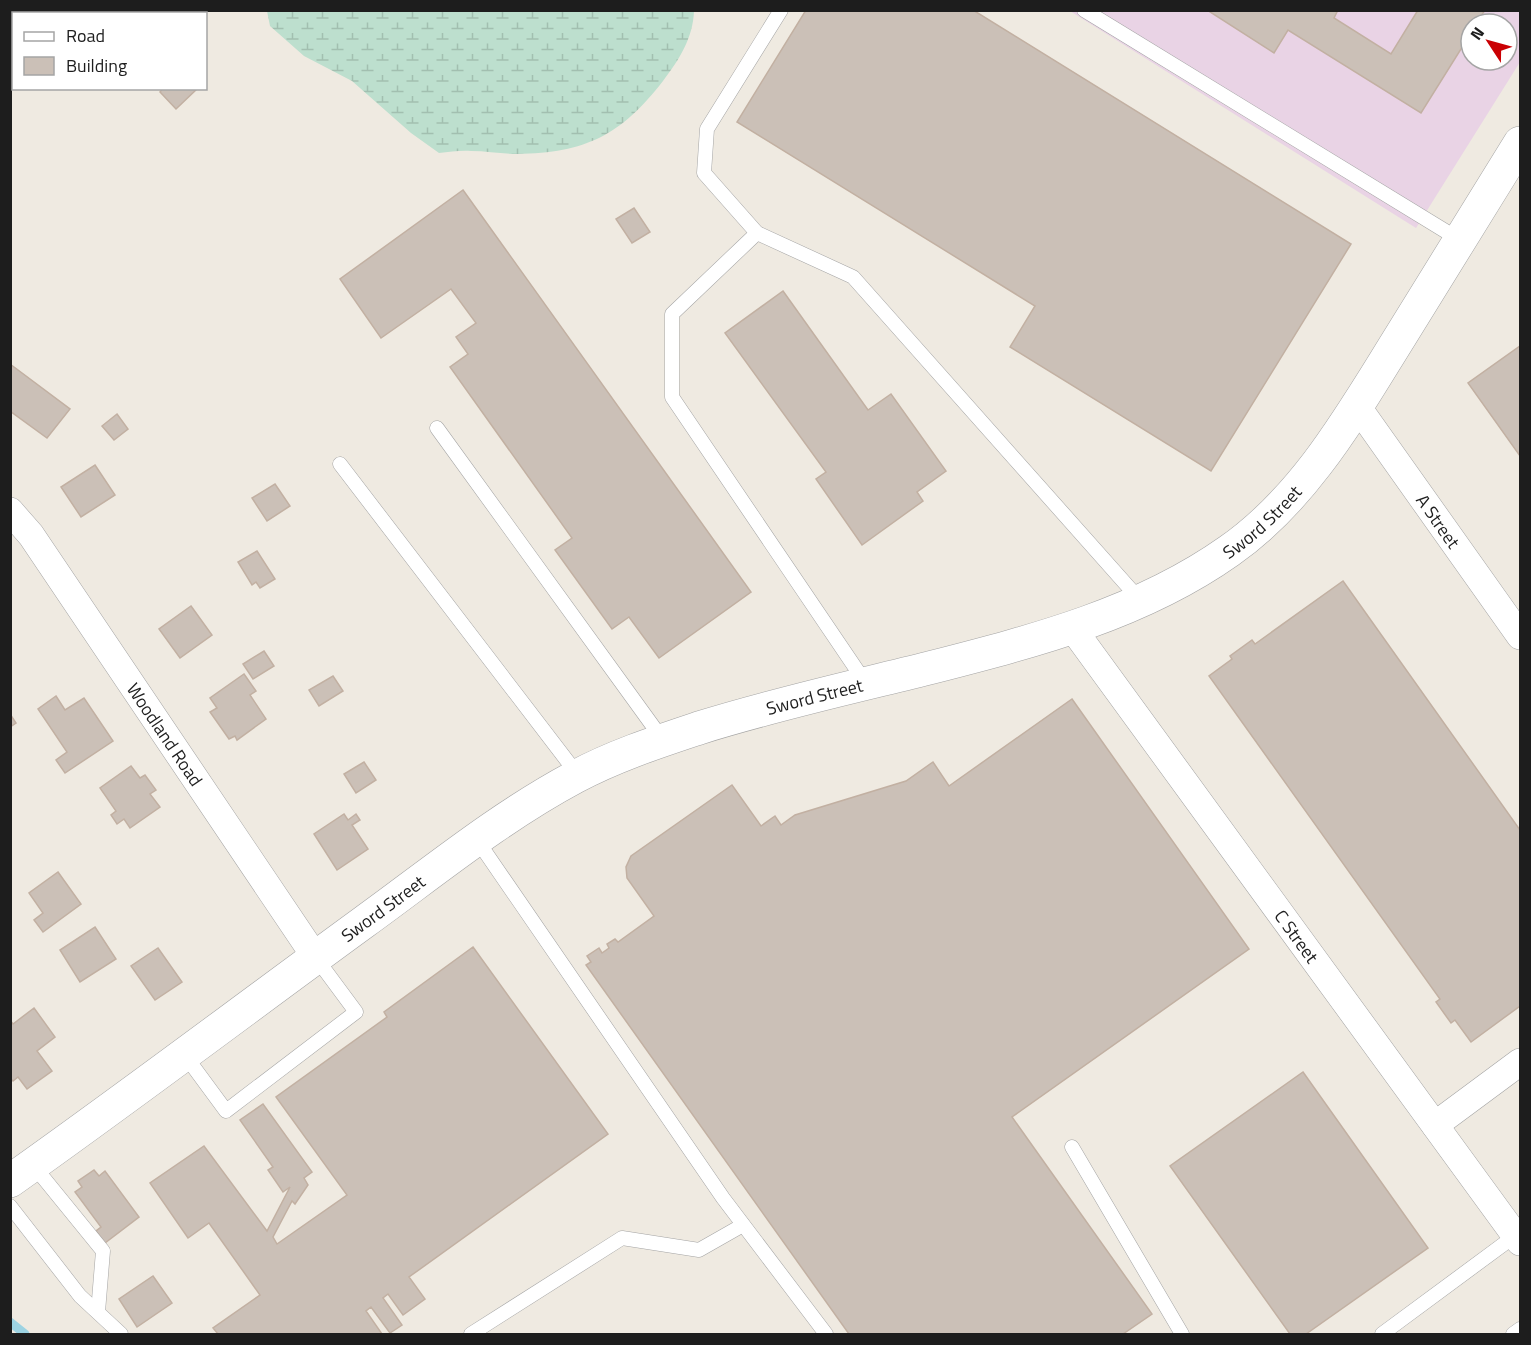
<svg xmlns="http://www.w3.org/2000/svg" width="1531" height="1345" font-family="'Titillium Web',sans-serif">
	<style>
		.industrial { fill: #e9d3e5; fill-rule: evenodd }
		.wetland { fill: url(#wetland-marsh) }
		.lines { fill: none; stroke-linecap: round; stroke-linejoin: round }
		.stream { stroke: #9dd3e2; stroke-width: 9 }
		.building { fill: #cbc0b7; stroke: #c2b0a2; stroke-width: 1.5 }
		.service-casing { stroke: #a4a4a4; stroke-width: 15 }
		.minor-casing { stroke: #a4a4a4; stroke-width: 28 }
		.tertiary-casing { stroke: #a4a4a4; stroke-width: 34 }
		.service { stroke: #fff; stroke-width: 14 }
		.minor { stroke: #fff; stroke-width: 27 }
		.tertiary { stroke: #fff; stroke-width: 33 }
		.labels { text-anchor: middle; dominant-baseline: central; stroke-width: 4.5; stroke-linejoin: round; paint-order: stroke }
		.street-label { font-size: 18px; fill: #1d1d1d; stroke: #fff }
	</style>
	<defs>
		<pattern id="wetland-marsh" width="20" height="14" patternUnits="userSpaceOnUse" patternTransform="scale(1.5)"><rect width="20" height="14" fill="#bddfce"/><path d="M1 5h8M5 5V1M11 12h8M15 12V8" fill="none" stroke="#a2bfb0"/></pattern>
	</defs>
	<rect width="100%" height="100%" fill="#efeae1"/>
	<!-- industrial -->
	<path class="industrial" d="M1070,11H1520V62L1416,228ZM1471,24H1507V60H1471Z"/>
	<!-- wetland -->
	<path class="wetland" d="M694,11C693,38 679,60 663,81C621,135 586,153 517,154C502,154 487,151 471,151C461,150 450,152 439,153L411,133L352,81L304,56L270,26L267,11Z"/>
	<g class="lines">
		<!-- stream -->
		<path class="stream" d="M10,1322L25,1334"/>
	</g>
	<!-- building -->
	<g class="building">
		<path d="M806,10H973L1351,244L1211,471L1010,347L1035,306L737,122Z"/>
		<path d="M1207,10H1338L1334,18L1391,54L1418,10H1485L1476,24H1471V33L1421,113L1288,30L1274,53Z"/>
		<path d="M163,88H198L176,109L160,92Z"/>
		<path d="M463,190L751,592L659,658L629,617L612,629L555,550L572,538L450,367L468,354L456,337L476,323L451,289L381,338L340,279Z"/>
		<path d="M634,208L650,232L632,243L616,219Z"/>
		<path d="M783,291L868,410L891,394L946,471L917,492L923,501L862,545L816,479L826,472L725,333Z"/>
		<path d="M1520,346V456L1468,383Z"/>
		<path d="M10,364L70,409L47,438L10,411Z"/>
		<path d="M117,414L128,429L114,440L102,426Z"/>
		<path d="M95,465L115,495L81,517L61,487Z"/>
		<path d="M275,484L290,506L267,521L252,498Z"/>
		<path d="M257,551L275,579L260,588L256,582L252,585L238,562Z"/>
		<path d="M1343,581L1520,830V1006L1471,1042L1455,1020L1451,1023L1436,1002L1440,999L1209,676L1232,659L1230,656L1252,640L1255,644Z"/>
		<path d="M191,606L212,635L180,658L159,629Z"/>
		<path d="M264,651L274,666L253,679L243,664Z"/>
		<path d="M244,674L256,691L250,695L266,719L237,740L235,736L229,739L210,712L217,708L210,698Z"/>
		<path d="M333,676L343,691L319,706L309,690Z"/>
		<path d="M56,696L65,710L84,698L113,741L65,773L56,760L67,752L38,709Z"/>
		<path d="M1072,699L1249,949L1012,1117L1152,1314L1123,1334H849L586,965L591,962L587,956L599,948L602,953L609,948L607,944L615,939L618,942L654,916L627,878L626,867L631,856L732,785L761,826L775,816L781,825L795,815L906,781L933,762L949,786Z"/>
		<path d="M10,714L16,723L10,727Z"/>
		<path d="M364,762L376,780L356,793L344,774Z"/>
		<path d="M131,766L140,778L145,775L156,790L150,794L160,807L130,828L124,819L117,824L111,815L116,811L100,788Z"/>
		<path d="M344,814L348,820L356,814L360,820L352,825L368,849L337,870L314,834Z"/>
		<path d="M58,872L81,904L43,932L34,920L43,913L29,893Z"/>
		<path d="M95,927L116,959L80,982L60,950Z"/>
		<path d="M473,947L608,1134L409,1277L425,1299L403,1315L388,1294L383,1298L402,1325L390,1333L371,1307L366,1311L382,1334H218L213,1328L260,1295L209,1223L188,1238L150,1183L204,1146L267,1231L290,1187L283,1192L268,1170L273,1167L240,1120L263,1104L312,1172L304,1178L308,1185L295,1204L292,1201L273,1237L277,1244L347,1195L276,1097L387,1017L384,1012Z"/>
		<path d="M158,948L182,982L155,1000L131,966Z"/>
		<path d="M34,1008L55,1037L37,1051L52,1071L27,1089L18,1077L13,1081L10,1078V1020L13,1024Z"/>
		<path d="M1303,1072L1428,1248L1306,1334H1290L1170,1166Z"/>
		<path d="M94,1170L99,1176L105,1171L139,1217L105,1243L96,1231L101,1227L75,1192L82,1187L78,1181Z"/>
		<path d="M153,1276L172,1303L137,1327L119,1299Z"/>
	</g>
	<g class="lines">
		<defs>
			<g id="service">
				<path d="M1084,10L1460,240"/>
				<path d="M757,233L704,173L707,129L781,10"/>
				<path d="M437,428L663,740"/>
				<path d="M340,464L578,775"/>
				<path d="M865,682L672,397V314L757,233L853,277L1140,600"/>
				<path d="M477,840L723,1198L826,1334"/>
				<path d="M184,1054L226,1111L356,1012L316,958"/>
				<path d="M1072,1147L1182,1334"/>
				<path d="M33,1165L103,1251L98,1312"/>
				<path d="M10,1206L80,1296L121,1334"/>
				<path d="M471,1334L622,1238L699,1250L743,1225"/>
				<path d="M1382,1334L1516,1235"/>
				<path d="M1513,1334L1520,1329"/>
			</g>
			<g id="minor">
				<path id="s1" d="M1357,406L1520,636"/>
				<path id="s2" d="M10,511L31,535L316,958"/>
				<path id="s3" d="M1073,629L1520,1242"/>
				<path d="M1435,1125L1520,1062"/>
			</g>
			<g id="tertiary">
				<path id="s4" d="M10,1181C130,1096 246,1008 364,922C433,872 500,817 575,777C614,756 657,742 699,728C775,704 853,687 929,668C1034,641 1140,614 1229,551C1305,498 1352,414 1400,337C1440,272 1480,208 1520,143"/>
			</g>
		</defs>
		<!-- service casing -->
		<use href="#service" class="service-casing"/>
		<!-- minor casing -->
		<use href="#minor" class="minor-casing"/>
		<!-- tertiary casing -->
		<use href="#tertiary" class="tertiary-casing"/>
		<!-- service -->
		<use href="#service" class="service"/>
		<!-- minor -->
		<use href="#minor" class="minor"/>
		<!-- tertiary -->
		<use href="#tertiary" class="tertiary"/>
	</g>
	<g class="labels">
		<!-- street labels -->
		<g class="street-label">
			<text stroke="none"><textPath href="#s4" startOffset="1434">Sword Street</textPath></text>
			<text stroke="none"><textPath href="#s1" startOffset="141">A Street</textPath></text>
			<text stroke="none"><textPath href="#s4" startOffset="948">Sword Street</textPath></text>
			<text stroke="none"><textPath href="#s2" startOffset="272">Woodland Road</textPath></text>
			<text stroke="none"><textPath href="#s4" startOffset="462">Sword Street</textPath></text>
			<text stroke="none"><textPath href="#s3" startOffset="380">C Street</textPath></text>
		</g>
	</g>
	<!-- border -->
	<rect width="1531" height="1345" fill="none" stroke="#1d1d1d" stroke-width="24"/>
	<!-- legend -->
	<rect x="12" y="12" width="195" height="78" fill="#ffffff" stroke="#a5a5a5" stroke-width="1.5"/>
	<rect x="24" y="32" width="30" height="9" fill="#ffffff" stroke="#a5a5a5" stroke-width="1.5"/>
	<text x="66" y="42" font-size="18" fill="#1d1d1d">Road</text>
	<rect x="24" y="57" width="30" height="18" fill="#cbc0b7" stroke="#a5a5a5" stroke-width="1.5"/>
	<text x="66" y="72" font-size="18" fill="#1d1d1d">Building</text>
	<!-- north arrow -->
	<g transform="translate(1489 42) rotate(306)"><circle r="28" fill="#ffffff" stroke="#a5a5a5" stroke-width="1.5"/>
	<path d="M0-4.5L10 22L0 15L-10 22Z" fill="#ca0004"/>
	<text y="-9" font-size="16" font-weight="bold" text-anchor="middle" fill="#1d1d1d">N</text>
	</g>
</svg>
